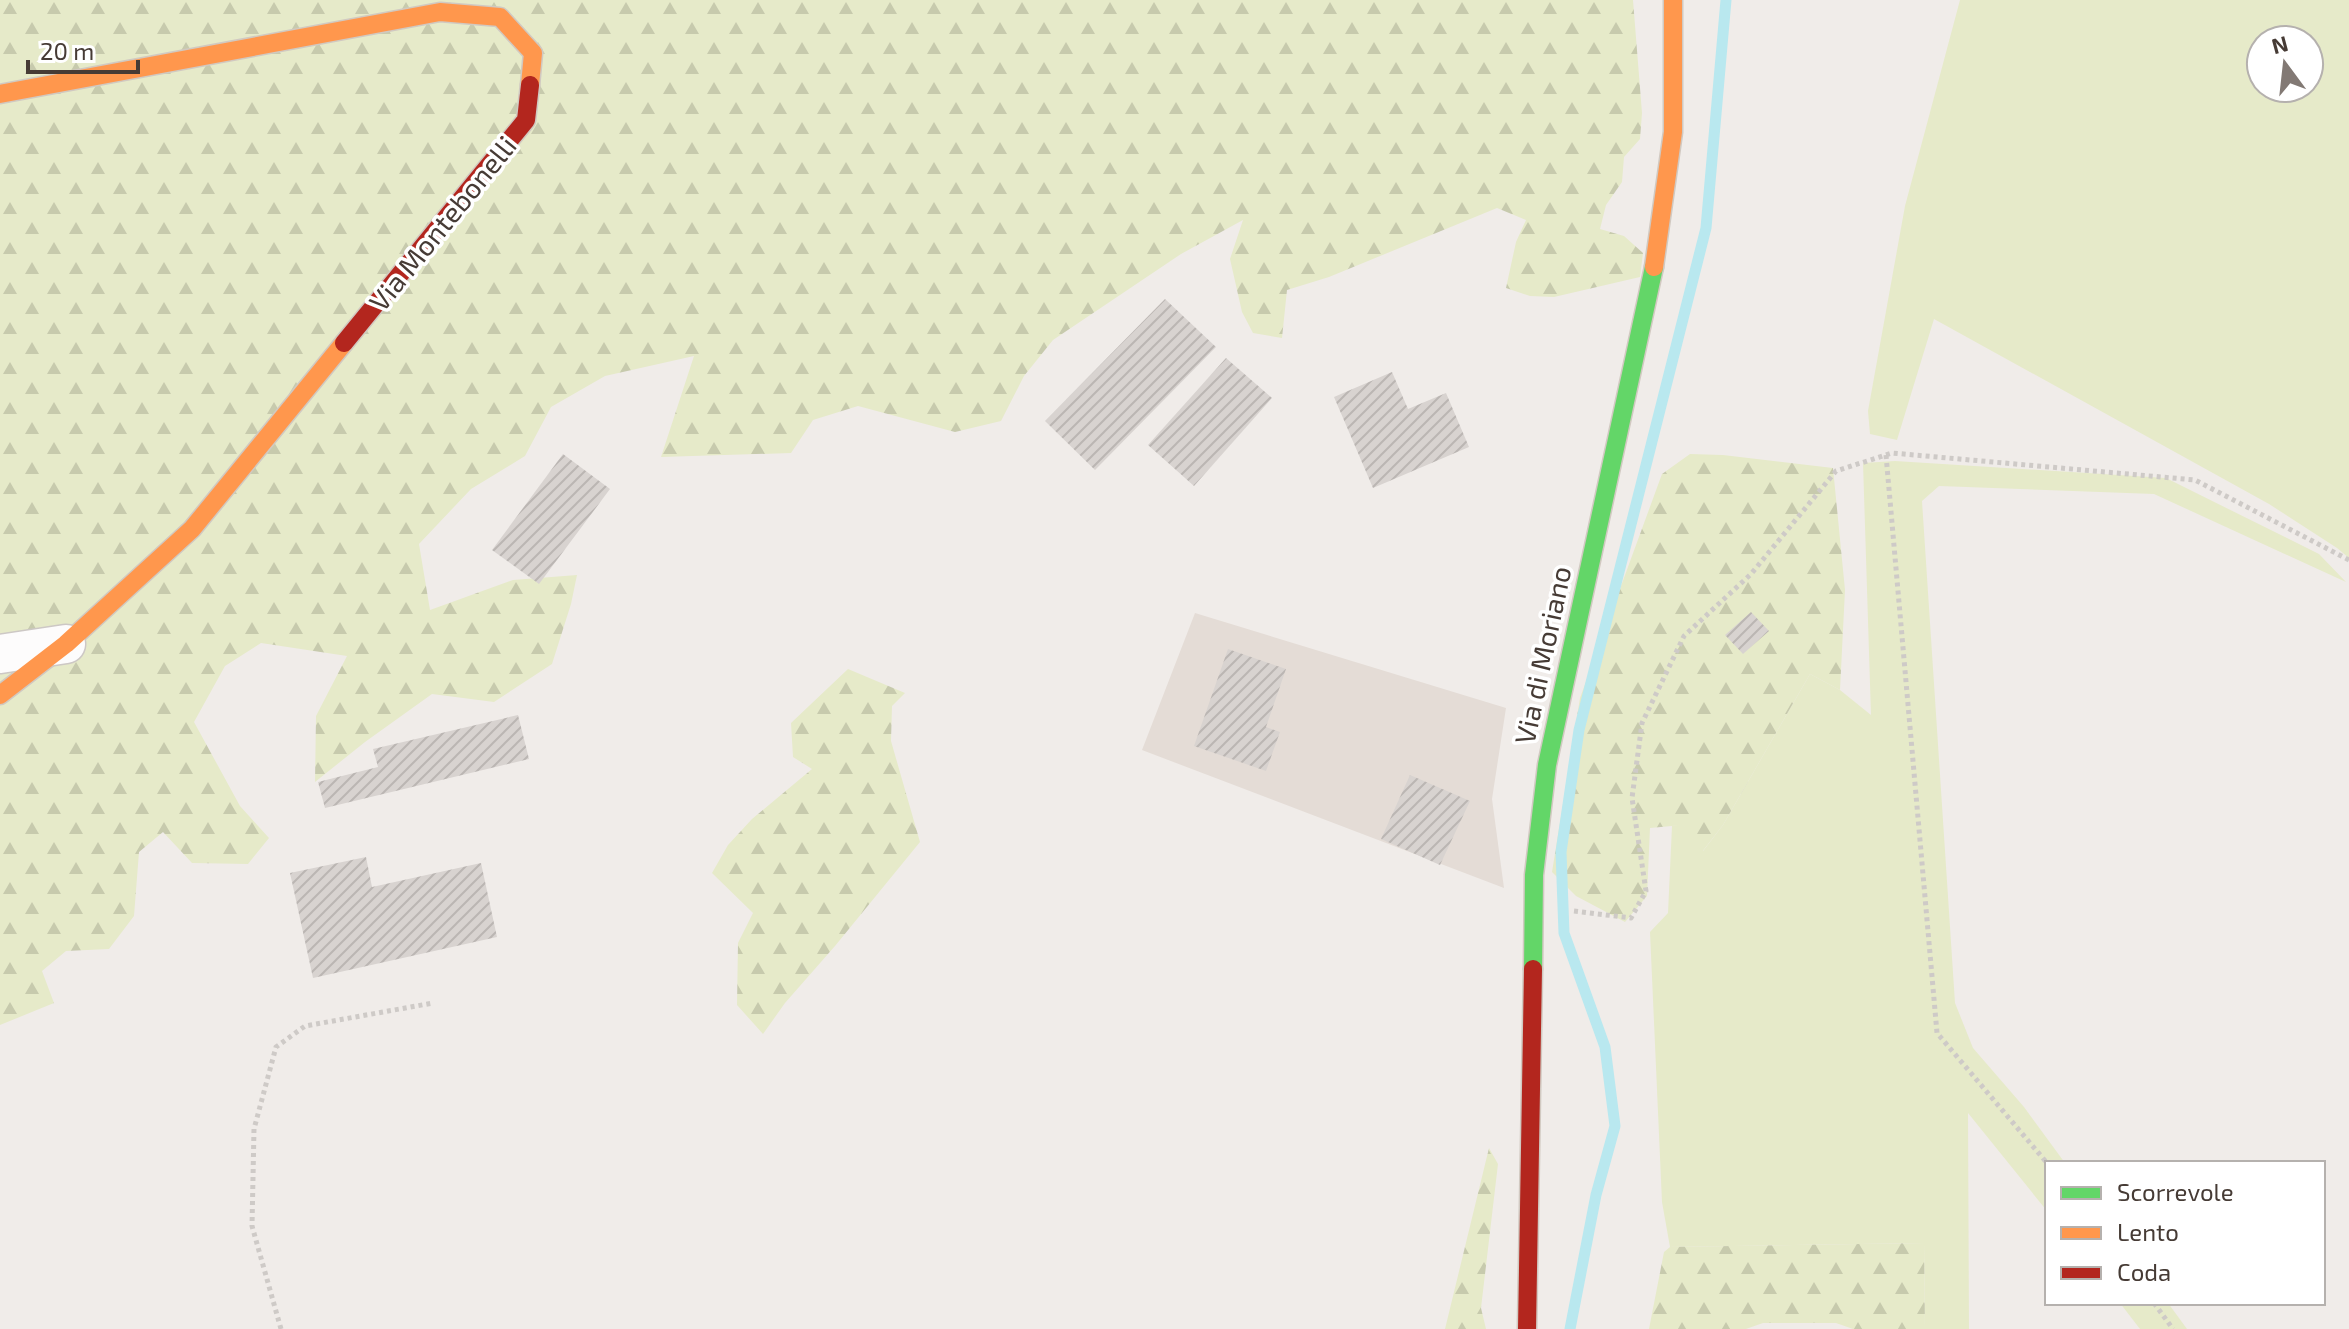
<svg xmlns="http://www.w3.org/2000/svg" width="2349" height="1329" font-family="'Exo 2',sans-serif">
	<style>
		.residential { fill: #e4dcd6 }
		.grass { fill: #e6eac9; fill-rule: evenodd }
		.forest { fill: url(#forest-firs) }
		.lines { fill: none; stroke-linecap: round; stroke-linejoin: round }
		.stream { stroke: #b9e8ef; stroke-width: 11 }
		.building { fill: url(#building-hatch) }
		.street-casing { stroke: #cdc8c5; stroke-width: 41 }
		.fast-casing { stroke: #d1c9c1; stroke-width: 21 }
		.slow-casing { stroke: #d1c9c1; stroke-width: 21 }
		.jam-casing { stroke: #d1c9c1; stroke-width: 21 }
		.path { stroke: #cecac7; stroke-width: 5; stroke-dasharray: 4 4; stroke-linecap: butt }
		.street { stroke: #fdfcfc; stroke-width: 38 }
		.fast { stroke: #63d668; stroke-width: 18 }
		.slow { stroke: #ff974d; stroke-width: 18 }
		.jam { stroke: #b3261e; stroke-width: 18 }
		.labels { text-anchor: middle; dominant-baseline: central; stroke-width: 7; stroke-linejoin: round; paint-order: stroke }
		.street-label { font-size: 28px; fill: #463b35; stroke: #fff }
	</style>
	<defs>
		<pattern id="forest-firs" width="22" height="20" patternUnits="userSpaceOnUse" patternTransform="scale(2)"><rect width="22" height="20" fill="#e6eac9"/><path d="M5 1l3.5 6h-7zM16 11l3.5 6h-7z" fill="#c7caad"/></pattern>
		<pattern id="building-hatch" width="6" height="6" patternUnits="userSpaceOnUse" patternTransform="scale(2)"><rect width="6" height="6" fill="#d8d3d0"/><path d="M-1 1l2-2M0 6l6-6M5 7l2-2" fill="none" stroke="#bbb6b3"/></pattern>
	</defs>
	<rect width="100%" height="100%" fill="#f0ece9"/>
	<!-- residential -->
	<path class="residential" d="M1195,613L1506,708L1492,799L1504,888L1142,750Z"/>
	<!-- grass -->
	<g class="grass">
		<path d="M1960,0H2349V558L2337,548L2269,504L1934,319L1897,440L1870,434L1868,411L1905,206ZM2309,40V88H2261V40Z"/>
		<path d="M1895,461L2166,478L2319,554L2346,582L2154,494L1939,486L1922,501L1955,1003L1973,1048L2024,1107L2065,1163H2047V1211L1968,1113L1969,1329H1925L1924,1243L1670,1247L1662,1202L1650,932L1668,913L1672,826L1683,824L1703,851L1723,825L1810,674L1840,690L1871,715L1863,463Z"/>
		<path d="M2120,1303H2168L2187,1329H2140Z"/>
	</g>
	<!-- forest -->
	<g class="forest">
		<path d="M0,0H1633L1642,113L1640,139L1624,157L1622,182L1606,205L1600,229L1624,236L1643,253L1640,277L1554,297L1530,296L1506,288L1516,242L1526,220L1497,208L1329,277L1287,290L1282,338L1253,333L1242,312L1230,259L1243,220L1181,254L1053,340L1024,376L1001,421L955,432L858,406L813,420L791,453L661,457L694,356L605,376L551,407L525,456L471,489L419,544L430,610L513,580L577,575L571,604L552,664L494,702L432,694L365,742L315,782L316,716L347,656L261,643L225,666L194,722L240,806L269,838L248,864L192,863L163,832L139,852L134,916L109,949L66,951L42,971L54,1003L0,1025Z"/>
		<path d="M1690,454L1723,455L1833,468L1845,590L1840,690L1810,674L1723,825L1702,852L1683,825L1650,828L1647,896L1625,922L1576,896L1552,872L1580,698L1662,474Z"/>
		<path d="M848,669L905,693L892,706L891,741L920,842L835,946L785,1003L763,1034L737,1005L738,943L753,913L712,873L728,845L752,819L812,769L793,757L791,723Z"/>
		<path d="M1489,1148L1498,1164L1481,1308L1486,1329H1445Z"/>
		<path d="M1924,1243L1925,1329H1853L1836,1323H1763L1746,1329H1649L1664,1252L1670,1247Z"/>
	</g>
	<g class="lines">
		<!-- stream -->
		<path class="stream" d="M1570,1329L1596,1195L1615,1126L1605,1047L1564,933L1561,852L1579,730L1706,228L1726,0"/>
	</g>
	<!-- building -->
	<g class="building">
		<path d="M1165,299L1216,347L1095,470L1045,421Z"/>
		<path d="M1226,358L1272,398L1194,486L1148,445Z"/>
		<path d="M1392,372L1408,409L1446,393L1469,447L1373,488L1334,397Z"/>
		<path d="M563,454L610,489L539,584L492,550Z"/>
		<path d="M1751,612L1769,631L1743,654L1725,635Z"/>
		<path d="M1228,649L1286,669L1266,727L1280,732L1266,771L1194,746Z"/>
		<path d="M518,715L529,759L325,808L318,782L378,767L373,749Z"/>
		<path d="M1410,775L1470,801L1440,865L1381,839Z"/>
		<path d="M366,857L372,887L481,863L497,937L313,978L290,873Z"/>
	</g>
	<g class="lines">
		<defs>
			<path id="street" d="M0,654L66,644"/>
			<path id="fast" d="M1533,969L1534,875L1547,765L1654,267"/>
			<g id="slow">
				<path d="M0,94L440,12L500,17L533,53L530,85"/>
				<path d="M1654,267L1673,132V0"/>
				<path d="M0,695L66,644L192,529L344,343"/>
			</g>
			<g id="jam">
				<path d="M344,343L526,120L530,85"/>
				<path d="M1527,1329L1533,969"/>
			</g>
		</defs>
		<!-- street casing -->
		<use href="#street" class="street-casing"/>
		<!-- fast casing -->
		<use href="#fast" class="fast-casing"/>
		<!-- slow casing -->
		<use href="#slow" class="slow-casing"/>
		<!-- jam casing -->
		<use href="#jam" class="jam-casing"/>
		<!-- path -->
		<g class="path">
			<path d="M1886,455L1937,1033L2047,1163"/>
			<path d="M1574,911L1631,918L1646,891L1632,798L1642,723L1684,636L1751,574L1836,471L1892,453L2195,480L2349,560"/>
			<path d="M2154,1303L2173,1329"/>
			<path d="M281,1329L252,1226L254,1129L276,1047L305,1026L433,1003"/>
		</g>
		<!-- street -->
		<use href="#street" class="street"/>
		<!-- fast -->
		<use href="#fast" class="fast"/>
		<!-- slow -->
		<use href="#slow" class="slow"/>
		<!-- jam -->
		<use href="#jam" class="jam"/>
	</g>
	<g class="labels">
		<!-- street labels -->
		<g class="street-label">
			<text transform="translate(442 223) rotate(-51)">Via Montebonelli</text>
			<text transform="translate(1542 655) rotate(-78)">Via di Moriano</text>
		</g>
	</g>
	<!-- legend -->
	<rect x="2045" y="1161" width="280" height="144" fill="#ffffff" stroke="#b5b1ae" stroke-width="2"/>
	<rect x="2061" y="1187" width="40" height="12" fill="#63d668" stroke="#b5b1ae" stroke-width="2"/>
	<text x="2117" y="1201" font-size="24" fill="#463b35">Scorrevole</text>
	<rect x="2061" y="1227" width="40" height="12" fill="#ff974d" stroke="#b5b1ae" stroke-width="2"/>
	<text x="2117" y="1241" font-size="24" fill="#463b35">Lento</text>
	<rect x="2061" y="1267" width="40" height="12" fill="#b3261e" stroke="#b5b1ae" stroke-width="2"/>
	<text x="2117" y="1281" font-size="24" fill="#463b35">Coda</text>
	<!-- north arrow -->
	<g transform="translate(2285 64) rotate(345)"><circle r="38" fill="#ffffff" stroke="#b5b1ae" stroke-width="2"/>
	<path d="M0-6L14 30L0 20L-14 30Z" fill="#827974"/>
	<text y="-12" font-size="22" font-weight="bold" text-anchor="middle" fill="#463b35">N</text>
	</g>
	<!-- scale -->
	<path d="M28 60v12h110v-12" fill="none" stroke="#463b35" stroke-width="4"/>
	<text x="40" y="60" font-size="24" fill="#463b35" stroke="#ffffff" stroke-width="6" paint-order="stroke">20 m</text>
</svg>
